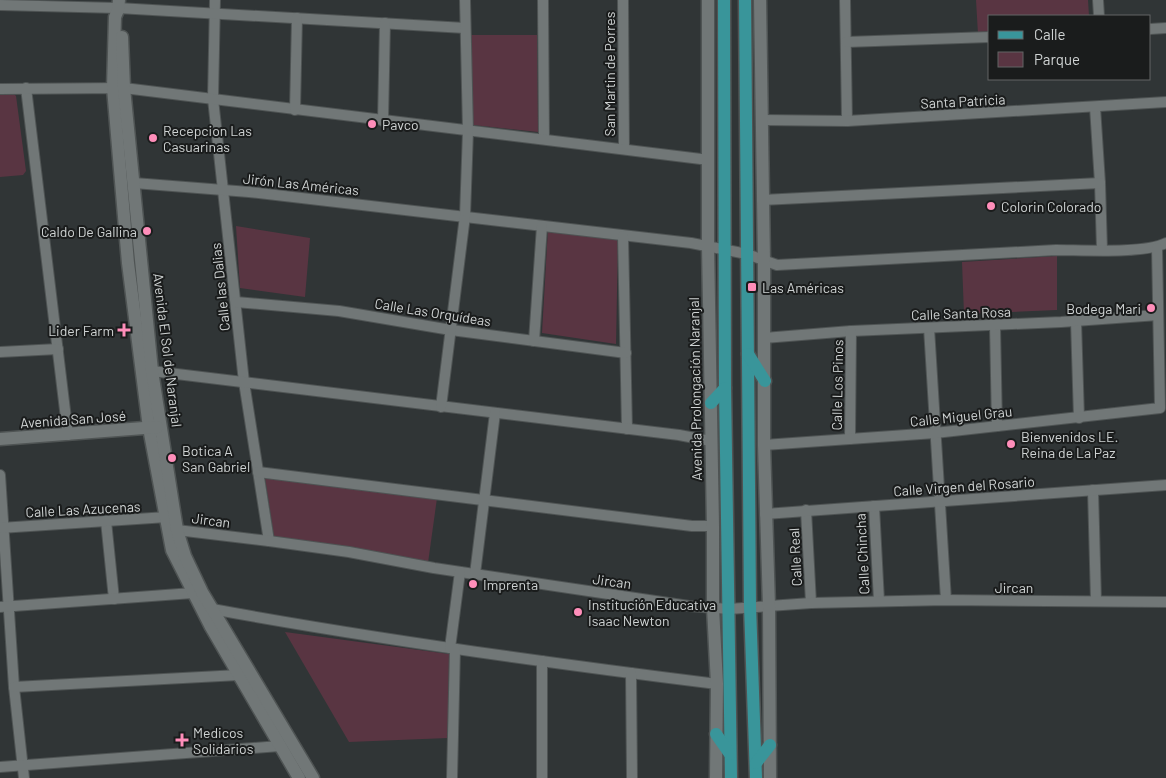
<svg xmlns="http://www.w3.org/2000/svg" width="1166" height="778" font-family="Barlow,sans-serif">
	<style>
		.green { fill: #593542 }
		.lines { fill: none; stroke-linecap: round; stroke-linejoin: round }
		.minor-casing { stroke: #4f5454; stroke-width: 12 }
		.tertiary-casing { stroke: #4f5454; stroke-width: 15 }
		.primary-casing { stroke: #4f5454; stroke-width: 15 }
		.minor { stroke: #717777; stroke-width: 10 }
		.tertiary { stroke: #717777; stroke-width: 12 }
		.primary { stroke: #39959a; stroke-width: 12 }
		.poi-dot { fill: #ff8eba; stroke: #1a1c1c; stroke-width: 2 }
		.labels { text-anchor: middle; dominant-baseline: central; stroke-width: 4; stroke-linejoin: round; paint-order: stroke }
		.street-label { font-size: 14px; fill: #cfd3d3; stroke: #1a1c1c }
		.poi-label { font-size: 14px; fill: #cfd3d3; stroke: #1a1c1c; text-anchor: start }
	</style>
	<rect width="100%" height="100%" fill="#303536"/>
	<!-- green -->
	<g class="green">
		<path d="M976,0H1088L1089,16H990V33L978,34Z"/>
		<path d="M471,35H537L538,132L473,125Z"/>
		<path d="M0,94H14L16,96L26,171L23,175L0,177Z"/>
		<path d="M236,226L310,238L305,297L240,288Z"/>
		<path d="M548,229L618,239L616,344L542,333Z"/>
		<path d="M1057,256V310L964,314L962,262Z"/>
		<path d="M265,478L437,498L428,563L274,537Z"/>
		<path d="M285,632L449,654L448,738L349,742Z"/>
	</g>
	<g class="lines">
		<defs>
			<g id="minor">
				<path d="M215,0L213,99L244,382L269,541"/>
				<path d="M543,0L544,139"/>
				<path d="M623,0L624,149"/>
				<path d="M845,0L847,121"/>
				<path d="M1098,0L1099,16"/>
				<path d="M0,5L118,8L465,28"/>
				<path d="M1150,29L1166,28"/>
				<path d="M846,42L990,37"/>
				<path d="M26,88L68,435"/>
				<path d="M0,89L124,88L709,160"/>
				<path d="M1095,107L1100,183L1102,250"/>
				<path d="M295,110L297,18"/>
				<path d="M762,120L847,121L1166,102"/>
				<path d="M383,121L385,23"/>
				<path d="M134,183L249,192L691,243L747,254L777,265L1056,250C1082,250 1144,254 1166,243"/>
				<path d="M762,200L1100,183"/>
				<path d="M623,236L627,429"/>
				<path d="M236,302L339,311L451,330L626,353"/>
				<path d="M1076,321L1079,418"/>
				<path d="M995,326L997,426"/>
				<path d="M929,328L946,600"/>
				<path d="M764,338L851,331L1061,322L1158,315"/>
				<path d="M534,341L542,226"/>
				<path d="M0,352L58,349"/>
				<path d="M152,371L679,435L711,441"/>
				<path d="M441,407L465,216L468,131L465,0"/>
				<path d="M850,439L851,331"/>
				<path d="M764,445L935,433L1160,408L1157,248"/>
				<path d="M258,472L692,526H713"/>
				<path d="M0,475L14,687L24,778"/>
				<path d="M1093,490L1096,601"/>
				<path d="M874,506L879,601"/>
				<path d="M806,510L811,603"/>
				<path d="M765,514L1166,485"/>
				<path d="M106,521L114,599"/>
				<path d="M0,528L167,517"/>
				<path d="M177,530L269,541L349,552L434,568L689,606L729,609L811,603L946,600L1166,602"/>
				<path d="M475,574L495,413"/>
				<path d="M0,607L193,593"/>
				<path d="M212,609C380,640 548,663 717,684"/>
				<path d="M450,648L460,572"/>
				<path d="M631,673L632,778"/>
				<path d="M14,687L239,675"/>
				<path d="M0,767L280,746"/>
				<path d="M452,778L455,649"/>
				<path d="M542,778V661"/>
			</g>
			<g id="tertiary">
				<path d="M119,0L118,10L115,17L113,88L128,263L149,428L172,550L211,627L299,778"/>
				<path d="M708,0V246L713,526V608L717,684L716,778"/>
				<path d="M760,0L764,262V445L769,606L770,778"/>
				<path d="M122,37L124,88L152,371L177,530L185,556L202,592L313,778"/>
				<path d="M0,439L157,427"/>
			</g>
			<g id="primary">
				<path d="M724,0L725,388L731,778"/>
				<path d="M745,0L750,606L756,778"/>
				<path d="M748,354L765,381"/>
				<path d="M711,403L725,388"/>
				<path d="M716,734L730,754"/>
				<path d="M756,763L770,745"/>
			</g>
		</defs>
		<!-- minor casing -->
		<use href="#minor" class="minor-casing"/>
		<!-- tertiary casing -->
		<use href="#tertiary" class="tertiary-casing"/>
		<!-- primary casing -->
		<use href="#primary" class="primary-casing"/>
		<!-- minor -->
		<use href="#minor" class="minor"/>
		<!-- tertiary -->
		<use href="#tertiary" class="tertiary"/>
		<!-- primary -->
		<use href="#primary" class="primary"/>
	</g>
	<!-- markers -->
	<g class="poi-dot">
		<circle cx="372" cy="124" r="5"/>
		<circle cx="153" cy="138" r="5"/>
		<circle cx="991" cy="206" r="5"/>
		<circle cx="147" cy="231" r="5"/>
		<rect x="747" y="282" width="10" height="10" rx="2.5"/>
		<circle cx="1151" cy="308" r="5"/>
		<path d="M121.5 322.5h5v5h5v5h-5v5h-5v-5h-5v-5h5z"/>
		<circle cx="1011" cy="444" r="5"/>
		<circle cx="172" cy="458" r="5"/>
		<circle cx="473" cy="584" r="5"/>
		<circle cx="578" cy="612" r="5"/>
		<path d="M179.5 732.5h5v5h5v5h-5v5h-5v-5h-5v-5h5z"/>
	</g>
	<g class="labels">
		<!-- street labels -->
		<g class="street-label">
			<text transform="translate(609 74) rotate(-90)">San Martin de Porres</text>
			<text transform="translate(963 101) rotate(-3)">Santa Patricia</text>
			<text transform="translate(301 184) rotate(6)">Jirón Las Américas</text>
			<text transform="translate(220 287) rotate(-96)">Calle las Dalias</text>
			<text transform="translate(433 312) rotate(9)">Calle Las Orquídeas</text>
			<text transform="translate(961 313) rotate(-2)">Calle Santa Rosa</text>
			<text transform="translate(168 350) rotate(83)">Avenida El Sol de Naranjal</text>
			<text transform="translate(837 385) rotate(-89)">Calle Los Pinos</text>
			<text transform="translate(695 389) rotate(-91)">Avenida Prolongación Naranjal</text>
			<text transform="translate(961 416) rotate(-6)">Calle Miguel Grau</text>
			<text transform="translate(73 419) rotate(-4)">Avenida San José</text>
			<text transform="translate(964 486) rotate(-4)">Calle Virgen del Rosario</text>
			<text transform="translate(83 509) rotate(-3)">Calle Las Azucenas</text>
			<text transform="translate(211 520) rotate(7)">Jircan</text>
			<text transform="translate(862 554) rotate(-93)">Calle Chincha</text>
			<text transform="translate(795 557) rotate(-93)">Calle Real</text>
			<text transform="translate(612 581) rotate(8)">Jircan</text>
			<text x="1014" y="587">Jircan</text>
		</g>
		<!-- poi labels -->
		<g class="poi-label">
			<text x="382" y="124">Pavco</text>
			<text x="163" y="130">Recepcion Las<tspan x="163" dy="16">Casuarinas</tspan></text>
			<text x="1001" y="206">Colorin Colorado</text>
			<text x="137" y="231" text-anchor="end">Caldo De Gallina</text>
			<text x="762" y="287">Las Américas</text>
			<text x="1141" y="308" text-anchor="end">Bodega Mari</text>
			<text x="114" y="330" text-anchor="end">Lider Farm</text>
			<text x="1021" y="436">Bienvenidos LE.<tspan x="1021" dy="16">Reina de La Paz</tspan></text>
			<text x="182" y="450">Botica A<tspan x="182" dy="16">San Gabriel</tspan></text>
			<text x="483" y="584">Imprenta</text>
			<text x="588" y="604">Institución Educativa<tspan x="588" dy="16">Isaac Newton</tspan></text>
			<text x="193" y="732">Medicos<tspan x="193" dy="16">Solidarios</tspan></text>
		</g>
	</g>
	<!-- legend -->
	<rect x="988" y="15" width="162" height="65" fill="#1a1c1c" stroke="#626565"/>
	<rect x="998" y="31" width="25" height="8" fill="#39959a" stroke="#626565"/>
	<text x="1034" y="40" font-size="15" fill="#cfd3d3">Calle</text>
	<rect x="998" y="52" width="25" height="15" fill="#593542" stroke="#626565"/>
	<text x="1034" y="65" font-size="15" fill="#cfd3d3">Parque</text>
</svg>
